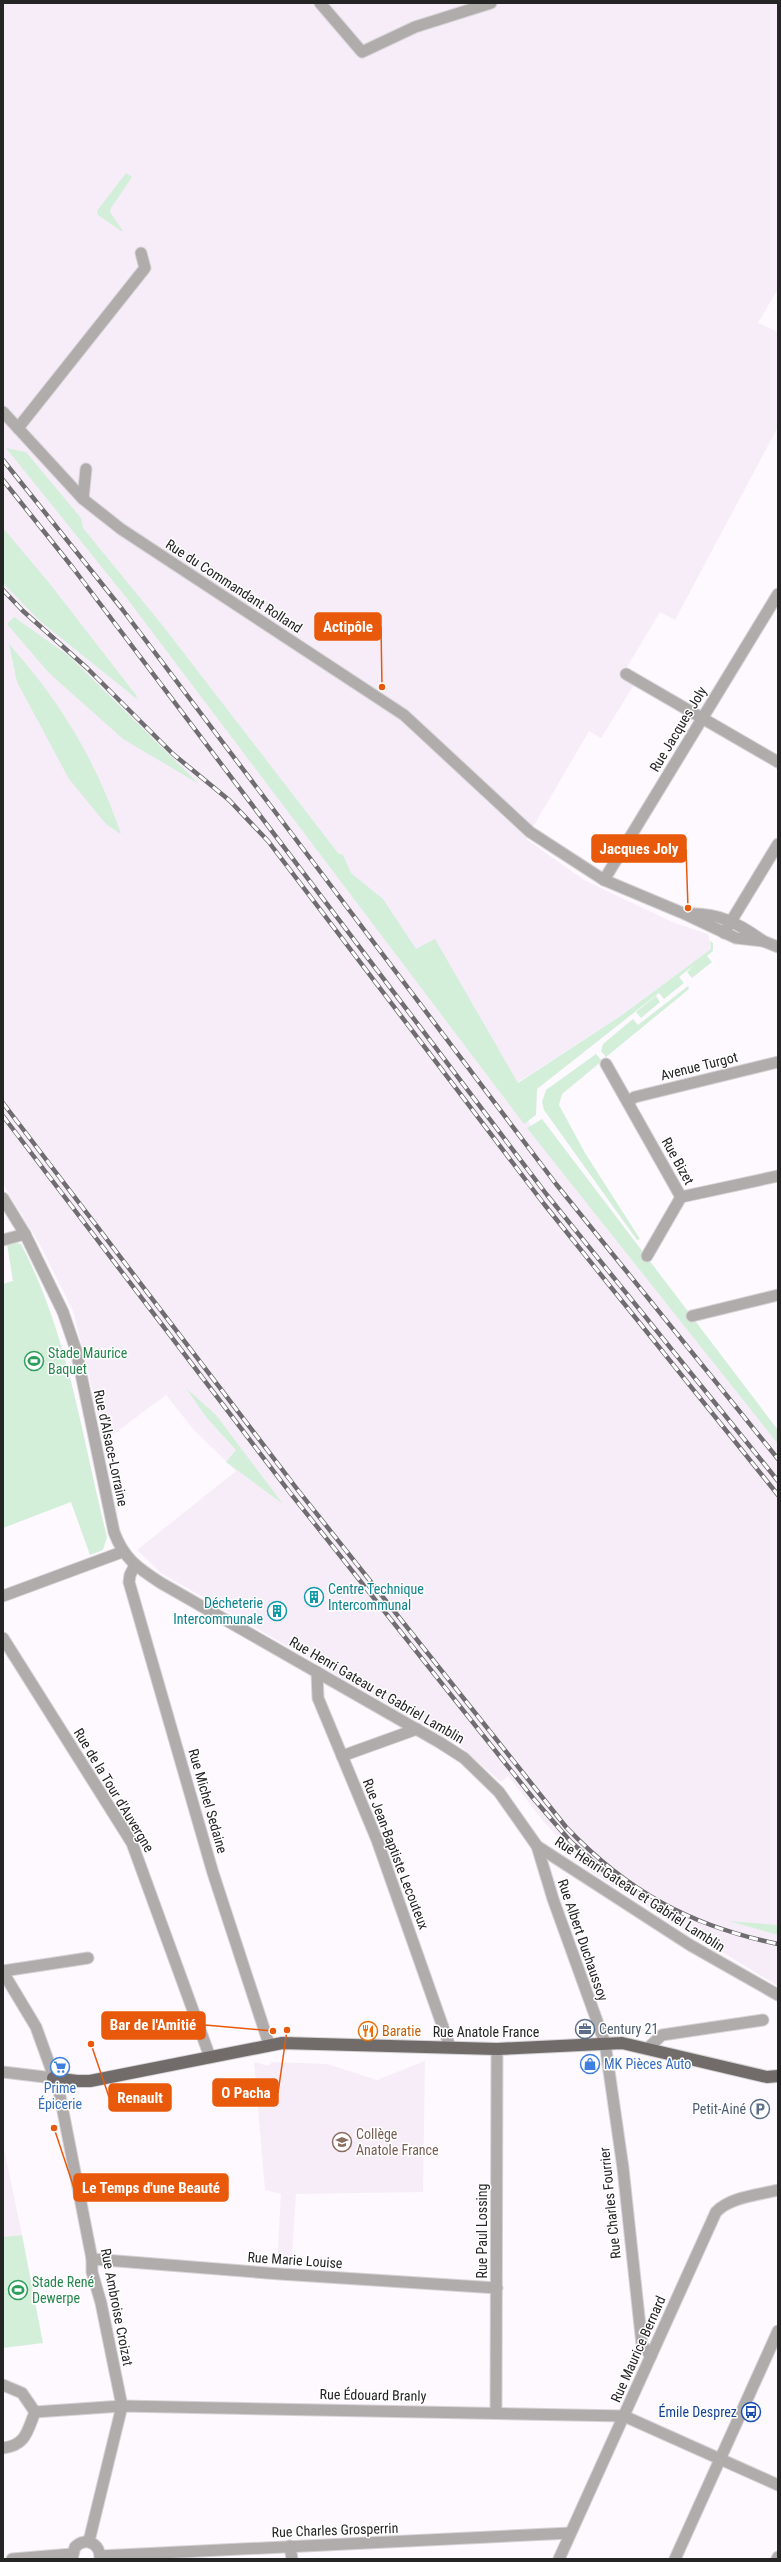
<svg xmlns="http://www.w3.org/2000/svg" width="781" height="2562" font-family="'Roboto Condensed',sans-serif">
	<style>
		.built { fill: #f7edf8 }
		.green { fill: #d3efda }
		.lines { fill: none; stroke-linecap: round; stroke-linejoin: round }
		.minor-casing { stroke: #d6d3d7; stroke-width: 13 }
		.major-casing { stroke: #d6d3d7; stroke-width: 14 }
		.minor { stroke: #afacab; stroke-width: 11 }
		.major { stroke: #716c6a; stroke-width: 12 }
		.rail-casing { stroke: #6f6d6f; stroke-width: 4.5 }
		.rail { stroke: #fff; stroke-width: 3; stroke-dasharray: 9; stroke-linecap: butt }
		.labels { text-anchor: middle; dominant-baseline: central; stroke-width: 3; stroke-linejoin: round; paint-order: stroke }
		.street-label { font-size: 14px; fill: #262526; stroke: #fff }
		.leisure-label { font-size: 14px; fill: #27864d; stroke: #fff; text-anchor: start }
		.culture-label { font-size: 14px; fill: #0d838f; stroke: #fff; text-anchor: start }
		.service-label { font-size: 14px; fill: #4e5e75; stroke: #fff; text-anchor: start }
		.food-label { font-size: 14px; fill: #c56008; stroke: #fff; text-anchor: start }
		.shop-label { font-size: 14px; fill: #366cbe; stroke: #fff; text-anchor: start }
		.education-label { font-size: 14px; fill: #785e54; stroke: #fff; text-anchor: start }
		.transit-label { font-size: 14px; fill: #164399; stroke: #fff; text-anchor: end }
		.leader { fill: none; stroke: #e8590c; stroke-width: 1.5 }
		.callout-dot { fill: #e8590c; stroke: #fff; stroke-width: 1.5 }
		.callout { fill: #e8590c; stroke: #e8590c; stroke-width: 1.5 }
		.callout-label { font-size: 15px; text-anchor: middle; font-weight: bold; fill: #fff }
	</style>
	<rect width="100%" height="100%" fill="#fdf9fe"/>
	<!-- built -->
	<g class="built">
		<path d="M3,3H778V289L758,323L778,332V427L675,620L660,612L621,677L634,685L601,738L589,731L526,839L584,880L672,922L708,934L711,949L622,1015L509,1088L534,1131L778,1432V1986L591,1872L544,1822L508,1776L501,1782L458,1744L324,1668V1664L316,1659L313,1661L161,1573L137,1550L236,1471L194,1430L166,1395L103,1442L88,1370L73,1311L39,1243L3,1184Z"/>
		<path d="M425,2061L423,2192L296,2194L291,2267L277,2265L281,2194L265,2190L254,2062L269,2066L272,2062L327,2064L377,2080Z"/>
		<path d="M3,2144L22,2235L3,2237Z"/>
	</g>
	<!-- green -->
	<g class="green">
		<path d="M126,173L132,177L111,208L110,212L123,231H121L98,215L97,211Z"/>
		<path d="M6,448L26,452L81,518L83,528L163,626L338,853L343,855L351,873L383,899L416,949L435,939L518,1083L622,1015L711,949L710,941L713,943V951L707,956L712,962L692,978L687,972L694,965L679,977L684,983L664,999L659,993L537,1089L536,1115L524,1124L125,596Z"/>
		<path d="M3,528L50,584L136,695L137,699L40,621L3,583Z"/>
		<path d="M14,617L69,656L199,784L123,739L49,673L7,624Z"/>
		<path d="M9,644C61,702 96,761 121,834L106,824L69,779L17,682Z"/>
		<path d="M688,986L689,989L606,1057L601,1051L603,1044L633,1019L638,1025Z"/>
		<path d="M656,996L660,1002L641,1018L636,1012Z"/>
		<path d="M596,1054L602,1061L562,1094L559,1105L585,1153L640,1239L637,1240L544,1110L542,1102L546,1090Z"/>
		<path d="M542,1119L778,1430V1444L527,1128Z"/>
		<path d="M16,1243L21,1244C69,1336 82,1438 107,1537L103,1550L90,1555L71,1502L3,1528V1284L13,1281L7,1244Z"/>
		<path d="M186,1388L216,1415L283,1504L226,1462L236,1450L206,1417Z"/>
		<path d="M729,1921L778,1925V1935Z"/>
		<path d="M22,2235L43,2343L3,2348V2237Z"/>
	</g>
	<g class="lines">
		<defs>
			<g id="minor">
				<path d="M320,3L362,52L415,27L491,3"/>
				<path d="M3,412L83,499L121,529L404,715L530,832L604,880L685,914L736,938L763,941L778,947"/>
				<path d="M18,428L145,268L141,253"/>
				<path d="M83,499L86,469"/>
				<path d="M626,674L778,762"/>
				<path d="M604,880L778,594"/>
				<path d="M686,914C717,912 738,923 763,941"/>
				<path d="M724,933L778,844"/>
				<path d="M606,1064L681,1197"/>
				<path d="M628,1101L635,1097L778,1062"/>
				<path d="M681,1197L778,1176"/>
				<path d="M3,1198L25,1234L63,1312L76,1350L114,1532C124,1559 138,1568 161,1583L439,1742L464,1758L499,1792L537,1846L690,1945L778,1995"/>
				<path d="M3,1240L25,1234"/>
				<path d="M647,1256L681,1197"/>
				<path d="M692,1316L778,1295"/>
				<path d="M135,1565L130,1575L129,1582L213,1873L269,2044"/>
				<path d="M3,1596L122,1552"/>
				<path d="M3,1638L132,1843L210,2057"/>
				<path d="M317,1672L318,1698L377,1840L450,2047"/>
				<path d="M342,1756L417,1729"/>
				<path d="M537,1846L553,1899L605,2043L623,2168L642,2345L651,2356"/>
				<path d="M3,1971L88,1958"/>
				<path d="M3,1972L36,2027L59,2091L92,2259V2272L101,2303L122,2406L89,2541"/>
				<path d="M648,2048L662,2035L763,2020"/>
				<path d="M3,2072L53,2078"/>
				<path d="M92,2259L280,2274L497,2288"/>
				<path d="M3,2385L22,2393L35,2412"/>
				<path d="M35,2412L122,2406L624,2416L778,2485"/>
				<path d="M496,2413L497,2049"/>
				<path d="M3,2448C26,2445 27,2432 35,2412"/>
				<path d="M290,2546L292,2559"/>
				<path d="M100,2556L570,2533"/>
				<path d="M12,2559L72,2554"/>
				<path d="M72,2559L75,2547C86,2536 101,2544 100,2559"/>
				<path d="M559,2559L716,2212C730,2197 758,2195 778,2190"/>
				<path d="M675,2559L778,2331"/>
				<path d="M777,2559L778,2557"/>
			</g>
			<path id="major" d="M53,2078L77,2081H90L282,2043L497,2049L622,2043L767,2077L778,2076"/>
		</defs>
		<!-- minor casing -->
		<use href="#minor" class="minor-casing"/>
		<!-- major casing -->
		<use href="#major" class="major-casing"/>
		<!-- minor -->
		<use href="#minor" class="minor"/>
		<!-- major -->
		<use href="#major" class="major"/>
		<defs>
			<g id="rail">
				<path d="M3,460L122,609L556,1184L778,1459"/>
				<path d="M3,480L73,568L547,1195L778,1481"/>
				<path d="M3,590L23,611L87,668L173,754L229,800L268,841L544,1204L778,1495"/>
				<path d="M3,1103L297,1489L566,1827C628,1892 691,1926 778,1944"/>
				<path d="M3,1116L291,1494L533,1798L571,1842L613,1879"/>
			</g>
		</defs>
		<!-- rail casing -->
		<use href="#rail" class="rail-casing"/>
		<!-- rail -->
		<use href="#rail" class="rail"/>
	</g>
	<!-- icons -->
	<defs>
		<symbol id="stadium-ring" viewBox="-11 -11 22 22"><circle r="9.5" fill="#fff" stroke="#2e9e5b" stroke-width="1.5"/><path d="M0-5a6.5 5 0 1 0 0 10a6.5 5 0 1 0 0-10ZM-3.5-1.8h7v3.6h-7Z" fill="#2e9e5b"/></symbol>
		<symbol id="building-ring" viewBox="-11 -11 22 22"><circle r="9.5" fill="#fff" stroke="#0f9aa8" stroke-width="1.5"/><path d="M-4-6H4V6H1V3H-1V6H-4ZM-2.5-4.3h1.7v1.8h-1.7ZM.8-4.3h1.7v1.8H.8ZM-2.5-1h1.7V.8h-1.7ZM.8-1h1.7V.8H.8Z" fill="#0f9aa8"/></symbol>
		<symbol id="office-ring" viewBox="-11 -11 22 22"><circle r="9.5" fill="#fff" stroke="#5c6f8a" stroke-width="1.5"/><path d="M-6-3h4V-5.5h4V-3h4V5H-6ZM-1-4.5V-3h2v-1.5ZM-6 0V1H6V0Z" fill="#5c6f8a"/></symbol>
		<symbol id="restaurant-ring" viewBox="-11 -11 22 22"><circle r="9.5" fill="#fff" stroke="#e8710a" stroke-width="1.5"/><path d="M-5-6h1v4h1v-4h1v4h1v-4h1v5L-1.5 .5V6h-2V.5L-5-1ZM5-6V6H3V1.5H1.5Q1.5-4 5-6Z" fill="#e8710a"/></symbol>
		<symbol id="shop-ring" viewBox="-11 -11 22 22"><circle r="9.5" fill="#fff" stroke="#3f7fe0" stroke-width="1.5"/><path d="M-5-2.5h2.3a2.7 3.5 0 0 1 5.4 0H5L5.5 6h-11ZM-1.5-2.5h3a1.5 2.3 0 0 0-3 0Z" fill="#3f7fe0"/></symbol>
		<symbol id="supermarket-ring" viewBox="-11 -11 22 22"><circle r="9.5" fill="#fff" stroke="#3f7fe0" stroke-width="1.5"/><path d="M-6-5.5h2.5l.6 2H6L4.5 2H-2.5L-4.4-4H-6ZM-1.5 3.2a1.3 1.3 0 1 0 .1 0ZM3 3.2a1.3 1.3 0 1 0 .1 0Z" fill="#3f7fe0"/></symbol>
		<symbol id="parking-ring" viewBox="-11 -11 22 22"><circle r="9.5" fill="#fff" stroke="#5c6f8a" stroke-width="1.5"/><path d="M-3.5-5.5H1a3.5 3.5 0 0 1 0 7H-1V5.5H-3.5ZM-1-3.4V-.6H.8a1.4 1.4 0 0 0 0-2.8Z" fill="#5c6f8a"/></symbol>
		<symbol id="school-ring" viewBox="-11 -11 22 22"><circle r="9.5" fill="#fff" stroke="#8d6e63" stroke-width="1.5"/><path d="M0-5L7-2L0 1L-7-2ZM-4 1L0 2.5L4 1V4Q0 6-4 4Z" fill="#8d6e63"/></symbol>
		<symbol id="bus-ring" viewBox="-11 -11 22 22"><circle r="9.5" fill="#fff" stroke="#1a4fb4" stroke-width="1.5"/><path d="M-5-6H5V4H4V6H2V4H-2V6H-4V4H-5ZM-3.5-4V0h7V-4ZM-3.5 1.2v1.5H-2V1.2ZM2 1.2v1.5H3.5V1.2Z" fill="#1a4fb4"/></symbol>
	</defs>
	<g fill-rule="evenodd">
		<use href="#stadium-ring" x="23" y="1350" width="22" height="22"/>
		<use href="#building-ring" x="303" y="1586" width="22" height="22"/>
		<use href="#building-ring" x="266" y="1600" width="22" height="22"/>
		<use href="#office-ring" x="574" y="2018" width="22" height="22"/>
		<use href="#restaurant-ring" x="357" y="2020" width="22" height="22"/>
		<use href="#shop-ring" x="579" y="2053" width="22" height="22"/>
		<use href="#supermarket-ring" x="49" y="2056" width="22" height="22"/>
		<use href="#parking-ring" x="749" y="2098" width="22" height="22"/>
		<use href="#school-ring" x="331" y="2131" width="22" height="22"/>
		<use href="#stadium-ring" x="7" y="2279" width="22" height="22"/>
		<use href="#bus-ring" x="740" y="2401" width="22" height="22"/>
	</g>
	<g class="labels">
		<!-- street labels -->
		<g class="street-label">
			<text transform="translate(234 586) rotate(33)">Rue du Commandant Rolland</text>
			<text transform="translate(678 729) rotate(-59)">Rue Jacques Joly</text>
			<text transform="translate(699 1066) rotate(-14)">Avenue Turgot</text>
			<text transform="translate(678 1161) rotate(61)">Rue Bizet</text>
			<text transform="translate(111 1448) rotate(78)">Rue d'Alsace-Lorraine</text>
			<text transform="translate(377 1690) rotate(30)">Rue Henri Gateau et Gabriel Lamblin</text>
			<text transform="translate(114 1790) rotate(59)">Rue de la Tour d'Auvergne</text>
			<text transform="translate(208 1801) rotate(74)">Rue Michel Sedaine</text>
			<text transform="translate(396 1854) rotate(69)">Rue Jean-Baptiste Lecouteux</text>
			<text transform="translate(640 1894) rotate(33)">Rue Henri Gateau et Gabriel Lamblin</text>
			<text transform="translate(583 1940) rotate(71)">Rue Albert Duchaussoy</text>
			<text x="486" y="2032">Rue Anatole France</text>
			<text transform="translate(610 2203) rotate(-96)">Rue Charles Fourrier</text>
			<text transform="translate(482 2231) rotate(-90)">Rue Paul Lossing</text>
			<text transform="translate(295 2260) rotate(4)">Rue Marie Louise</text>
			<text transform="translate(117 2307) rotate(79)">Rue Ambroise Croizat</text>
			<text transform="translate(638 2349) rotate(-66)">Rue Maurice Bernard</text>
			<text transform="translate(373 2395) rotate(1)">Rue Édouard Branly</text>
			<text transform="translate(335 2530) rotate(-2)">Rue Charles Grosperrin</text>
		</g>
		<!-- leisure labels -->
		<g class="leisure-label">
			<text x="48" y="1353">Stade Maurice<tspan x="48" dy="16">Baquet</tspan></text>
			<text x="32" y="2282">Stade René<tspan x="32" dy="16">Dewerpe</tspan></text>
		</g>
		<!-- culture labels -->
		<g class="culture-label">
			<text x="328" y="1589">Centre Technique<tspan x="328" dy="16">Intercommunal</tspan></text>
			<text x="263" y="1603" text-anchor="end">Décheterie<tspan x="263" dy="16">Intercommunale</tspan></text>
		</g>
		<!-- service labels -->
		<g class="service-label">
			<text x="599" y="2029">Century 21</text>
			<text x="746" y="2109" text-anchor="end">Petit-Ainé</text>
		</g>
		<!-- food labels -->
		<g class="food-label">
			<text x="382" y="2031">Baratie</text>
		</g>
		<!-- shop labels -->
		<g class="shop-label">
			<text x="604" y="2064">MK Pièces Auto</text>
			<text x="60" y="2088" text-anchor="middle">Prime<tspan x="60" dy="16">Épicerie</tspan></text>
		</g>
		<!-- education labels -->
		<g class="education-label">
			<text x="356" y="2134">Collège<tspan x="356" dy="16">Anatole France</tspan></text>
		</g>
		<!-- transit labels -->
		<g class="transit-label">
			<text x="737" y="2412">Émile Desprez</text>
		</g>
	</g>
	<!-- callouts -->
	<path class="leader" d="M382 687L381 627M688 908L686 849M273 2031L205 2025M287 2030L278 2093M91 2044L109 2097M54 2128L74 2188"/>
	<g class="callout-dot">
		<circle cx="382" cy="687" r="4"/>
		<circle cx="688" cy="908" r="4"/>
		<circle cx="273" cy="2031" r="4"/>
		<circle cx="287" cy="2030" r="4"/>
		<circle cx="91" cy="2044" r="4"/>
		<circle cx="54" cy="2128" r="4"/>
	</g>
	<g class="callout">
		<rect x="315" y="613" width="66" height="27" rx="4"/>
		<rect x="592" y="835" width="94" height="27" rx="4"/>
		<rect x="102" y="2012" width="103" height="27" rx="4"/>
		<rect x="213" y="2079" width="65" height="27" rx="4"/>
		<rect x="109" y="2084" width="62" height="27" rx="4"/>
		<rect x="74" y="2174" width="154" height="27" rx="4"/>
	</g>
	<g class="callout-label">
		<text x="348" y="632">Actipôle</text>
		<text x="639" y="854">Jacques Joly</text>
		<text x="153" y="2030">Bar de l'Amitié</text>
		<text x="246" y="2098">O Pacha</text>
		<text x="140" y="2103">Renault</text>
		<text x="151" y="2193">Le Temps d'une Beauté</text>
	</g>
	<!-- border -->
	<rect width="781" height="2562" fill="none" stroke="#262526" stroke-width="8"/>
</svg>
